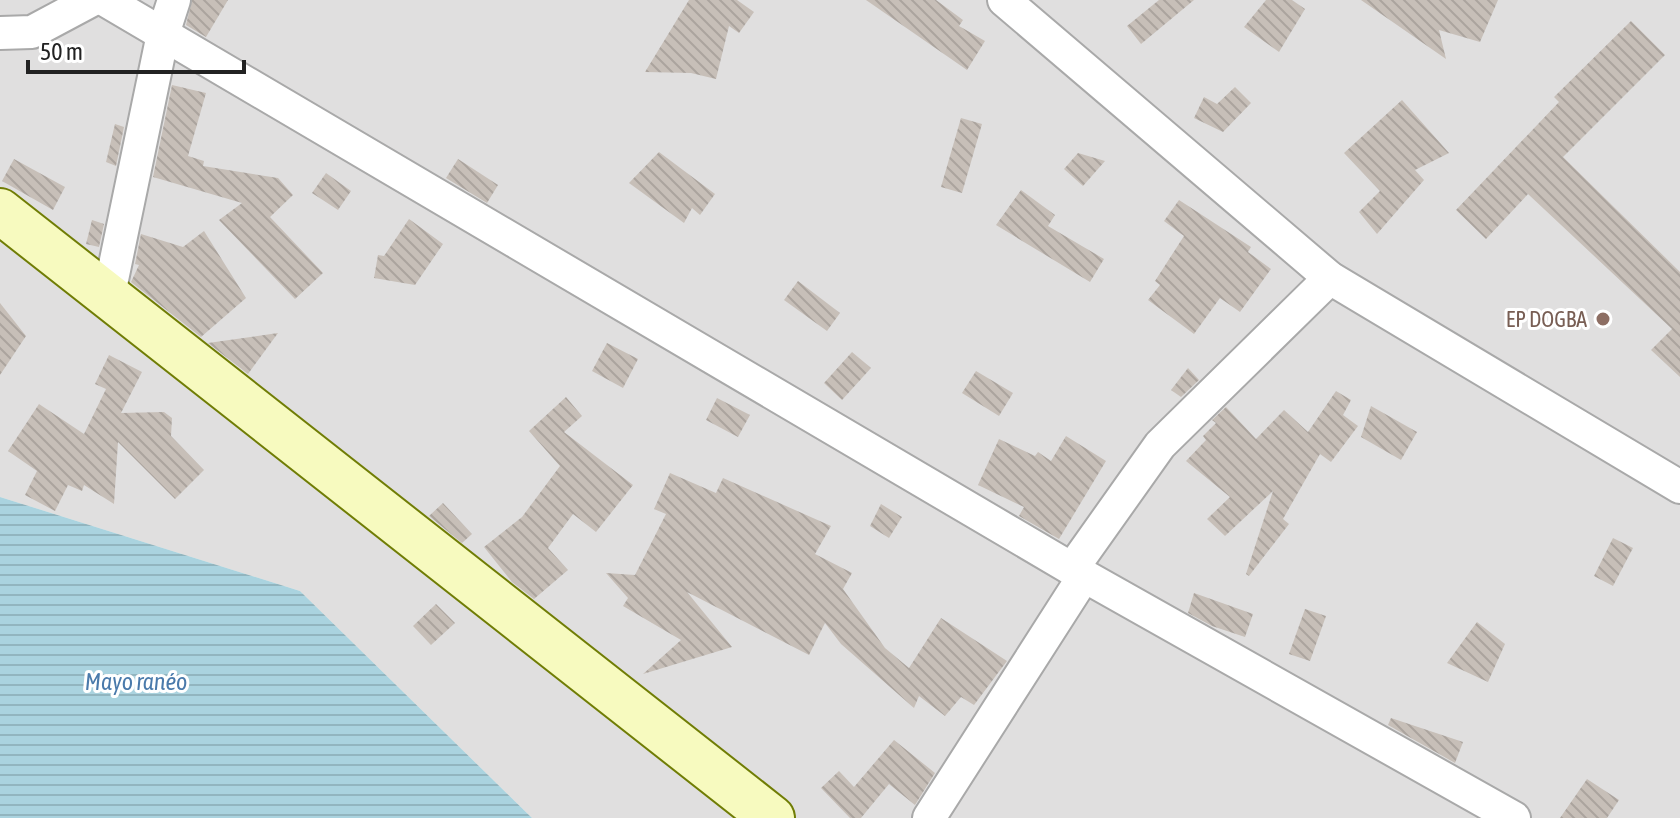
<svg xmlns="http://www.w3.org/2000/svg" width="1680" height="818" font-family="'Asap Condensed',sans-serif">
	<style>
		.residential { fill: #e0dfdf }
		.water { fill: url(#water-rules) }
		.building { fill: url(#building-back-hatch) }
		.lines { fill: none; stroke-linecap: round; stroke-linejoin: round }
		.street-casing { stroke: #a9a9a9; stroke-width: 36 }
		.secondary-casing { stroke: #707d05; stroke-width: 48 }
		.street { stroke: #fff; stroke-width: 32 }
		.secondary { stroke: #f7fabf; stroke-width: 44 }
		.education-dot { fill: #8d6e63; stroke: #fff; stroke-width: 3 }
		.labels { text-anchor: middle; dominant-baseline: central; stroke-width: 6; stroke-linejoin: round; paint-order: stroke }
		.education-label { font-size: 22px; fill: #785e54; stroke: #fff; text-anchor: end }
		.water-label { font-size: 24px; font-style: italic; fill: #4a7aab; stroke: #fff }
	</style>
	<defs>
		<pattern id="water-rules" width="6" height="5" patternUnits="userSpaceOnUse" patternTransform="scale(2)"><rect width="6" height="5" fill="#aad3df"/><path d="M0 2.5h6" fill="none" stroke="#92b5bf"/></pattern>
		<pattern id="building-back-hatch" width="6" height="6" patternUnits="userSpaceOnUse" patternTransform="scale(2)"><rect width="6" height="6" fill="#c7bfb8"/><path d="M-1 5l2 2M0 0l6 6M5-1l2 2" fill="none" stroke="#aba49e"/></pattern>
	</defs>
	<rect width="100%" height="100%" fill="#f2efe9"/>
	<!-- residential -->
	<path class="residential" d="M0,0H1680V818H532L300,591L0,497Z"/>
	<!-- water -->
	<path class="water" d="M0,497L300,591L532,818H0Z"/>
	<!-- building -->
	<g class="building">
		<path d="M192,0H228L206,37L186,25Z"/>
		<path d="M689,0H737L754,12L739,33L729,26L716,79L691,73L645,72Z"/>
		<path d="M866,0H936L963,20L959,26L985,41L967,70Z"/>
		<path d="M1159,0H1194L1141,44L1127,26Z"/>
		<path d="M1266,0H1292L1305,9L1279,52L1244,27Z"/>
		<path d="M1361,0H1498L1480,42L1439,30L1446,59Z"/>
		<path d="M1631,21L1665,55L1563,157L1680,272V377L1651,350L1672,329L1528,194L1486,239L1456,210L1559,102L1554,97Z"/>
		<path d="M172,85L206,93L188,156L204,161L203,166L278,178L293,195L270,217L323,273L295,299L219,220L242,203L153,177Z"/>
		<path d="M1235,87L1251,103L1223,132L1194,118L1204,97L1217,104Z"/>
		<path d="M1402,100L1449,153L1415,170L1424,180L1377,234L1359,212L1380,191L1344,153Z"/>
		<path d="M961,118L982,124L962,193L941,187Z"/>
		<path d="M115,124L124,127L116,166L106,162Z"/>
		<path d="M659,152L715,194L700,215L692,208L684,223L629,183Z"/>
		<path d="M1078,153L1105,161L1083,186L1064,169Z"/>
		<path d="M14,159L65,187L53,210L2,181Z"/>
		<path d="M458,159L498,185L487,203L446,178Z"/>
		<path d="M326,173L351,191L338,210L312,193Z"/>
		<path d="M1021,190L1055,215L1048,226L1104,259L1090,282L996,225Z"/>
		<path d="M1179,200L1251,247L1248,252L1271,269L1240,312L1220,298L1194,334L1148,300L1160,285L1155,281L1184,236L1164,221Z"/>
		<path d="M409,219L443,244L415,285L374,278L378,255L384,256Z"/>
		<path d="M92,220L104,224L99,247L86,244Z"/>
		<path d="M204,231L246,298L201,337L131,282L139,265L135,264L141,234L183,247Z"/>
		<path d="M798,281L840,313L827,331L784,300Z"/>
		<path d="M0,303L26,336L0,375Z"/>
		<path d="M278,333L248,374L208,343Z"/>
		<path d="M607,343L638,359L623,388L592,371Z"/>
		<path d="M852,352L871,368L842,400L824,383Z"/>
		<path d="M109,355L142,372L121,413L164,412L172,418L171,436L204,470L175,499L118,442L114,504L84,485L82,491L68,485L55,511L25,495L37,471L8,451L39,404L84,434L106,389L95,384Z"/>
		<path d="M1188,368L1199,380L1181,397L1171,390Z"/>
		<path d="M976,371L1013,393L999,416L962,393Z"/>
		<path d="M1336,391L1351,400L1343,415L1358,426L1331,462L1320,454L1283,519L1289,524L1249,576L1246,574L1273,491L1225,536L1207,519L1230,497L1186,461L1206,440L1203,436L1216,423L1212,420L1226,407L1256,439L1284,410L1308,432Z"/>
		<path d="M566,397L582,416L564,432L633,485L596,532L573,514L548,548L568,570L534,599L512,582L484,547L522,517L560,466L529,431Z"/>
		<path d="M717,398L750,415L738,437L706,420Z"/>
		<path d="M1371,406L1417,432L1401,460L1361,437Z"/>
		<path d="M1066,436L1106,461L1059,539L1019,516L1024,507L978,485L999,439L1035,456L1038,452L1051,461Z"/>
		<path d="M670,473L716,493L723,478L831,526L815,554L852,573L843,589L885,648L909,668L941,618L1007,661L974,705L961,697L945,716L919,696L914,708L841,644L825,623L809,655L687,592L732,647L643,674L681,640L623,606L628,598L606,573L635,575L666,514L654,509Z"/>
		<path d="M443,503L472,534L462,543L429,516Z"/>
		<path d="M881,504L902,517L889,538L870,526Z"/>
		<path d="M1613,538L1633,548L1613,586L1594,576Z"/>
		<path d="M1194,593L1253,614L1245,637L1212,626L1188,613Z"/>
		<path d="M436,604L455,623L431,645L413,626Z"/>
		<path d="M1305,609L1326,616L1310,661L1289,654Z"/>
		<path d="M1477,622L1505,644L1488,682L1447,663Z"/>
		<path d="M1391,718L1463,742L1455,763L1388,725Z"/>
		<path d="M894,740L935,773L915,805L889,784L861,818H850L821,788L839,771L854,787Z"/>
		<path d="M1587,779L1619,800L1607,818H1560Z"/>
	</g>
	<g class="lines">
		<defs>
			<g id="street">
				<path d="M105,0L1072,569L1514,818"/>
				<path d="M1004,0L1330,278L1680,487"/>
				<path d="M0,33L32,32L92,0"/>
				<path d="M109,294L163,34L174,0"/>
				<path d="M1072,569L1160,445L1330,278"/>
				<path d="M929,818L1084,576"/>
			</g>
			<path id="secondary" d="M0,211L772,818"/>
		</defs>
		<!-- street casing -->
		<use href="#street" class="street-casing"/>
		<!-- secondary casing -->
		<use href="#secondary" class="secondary-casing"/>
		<!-- street -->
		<use href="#street" class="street"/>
		<!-- secondary -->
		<use href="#secondary" class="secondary"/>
	</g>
	<!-- markers -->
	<circle class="education-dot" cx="1603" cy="319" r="8"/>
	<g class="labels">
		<!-- education labels -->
		<g class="education-label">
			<text x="1587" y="319">EP DOGBA</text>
		</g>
		<!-- water labels -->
		<g class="water-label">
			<text x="136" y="681">Mayo ranéo</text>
		</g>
	</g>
	<!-- scale -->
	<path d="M28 60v12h216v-12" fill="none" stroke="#222222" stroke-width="4"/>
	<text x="40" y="60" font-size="24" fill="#222222" stroke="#ffffff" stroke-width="6" paint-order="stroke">50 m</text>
</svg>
